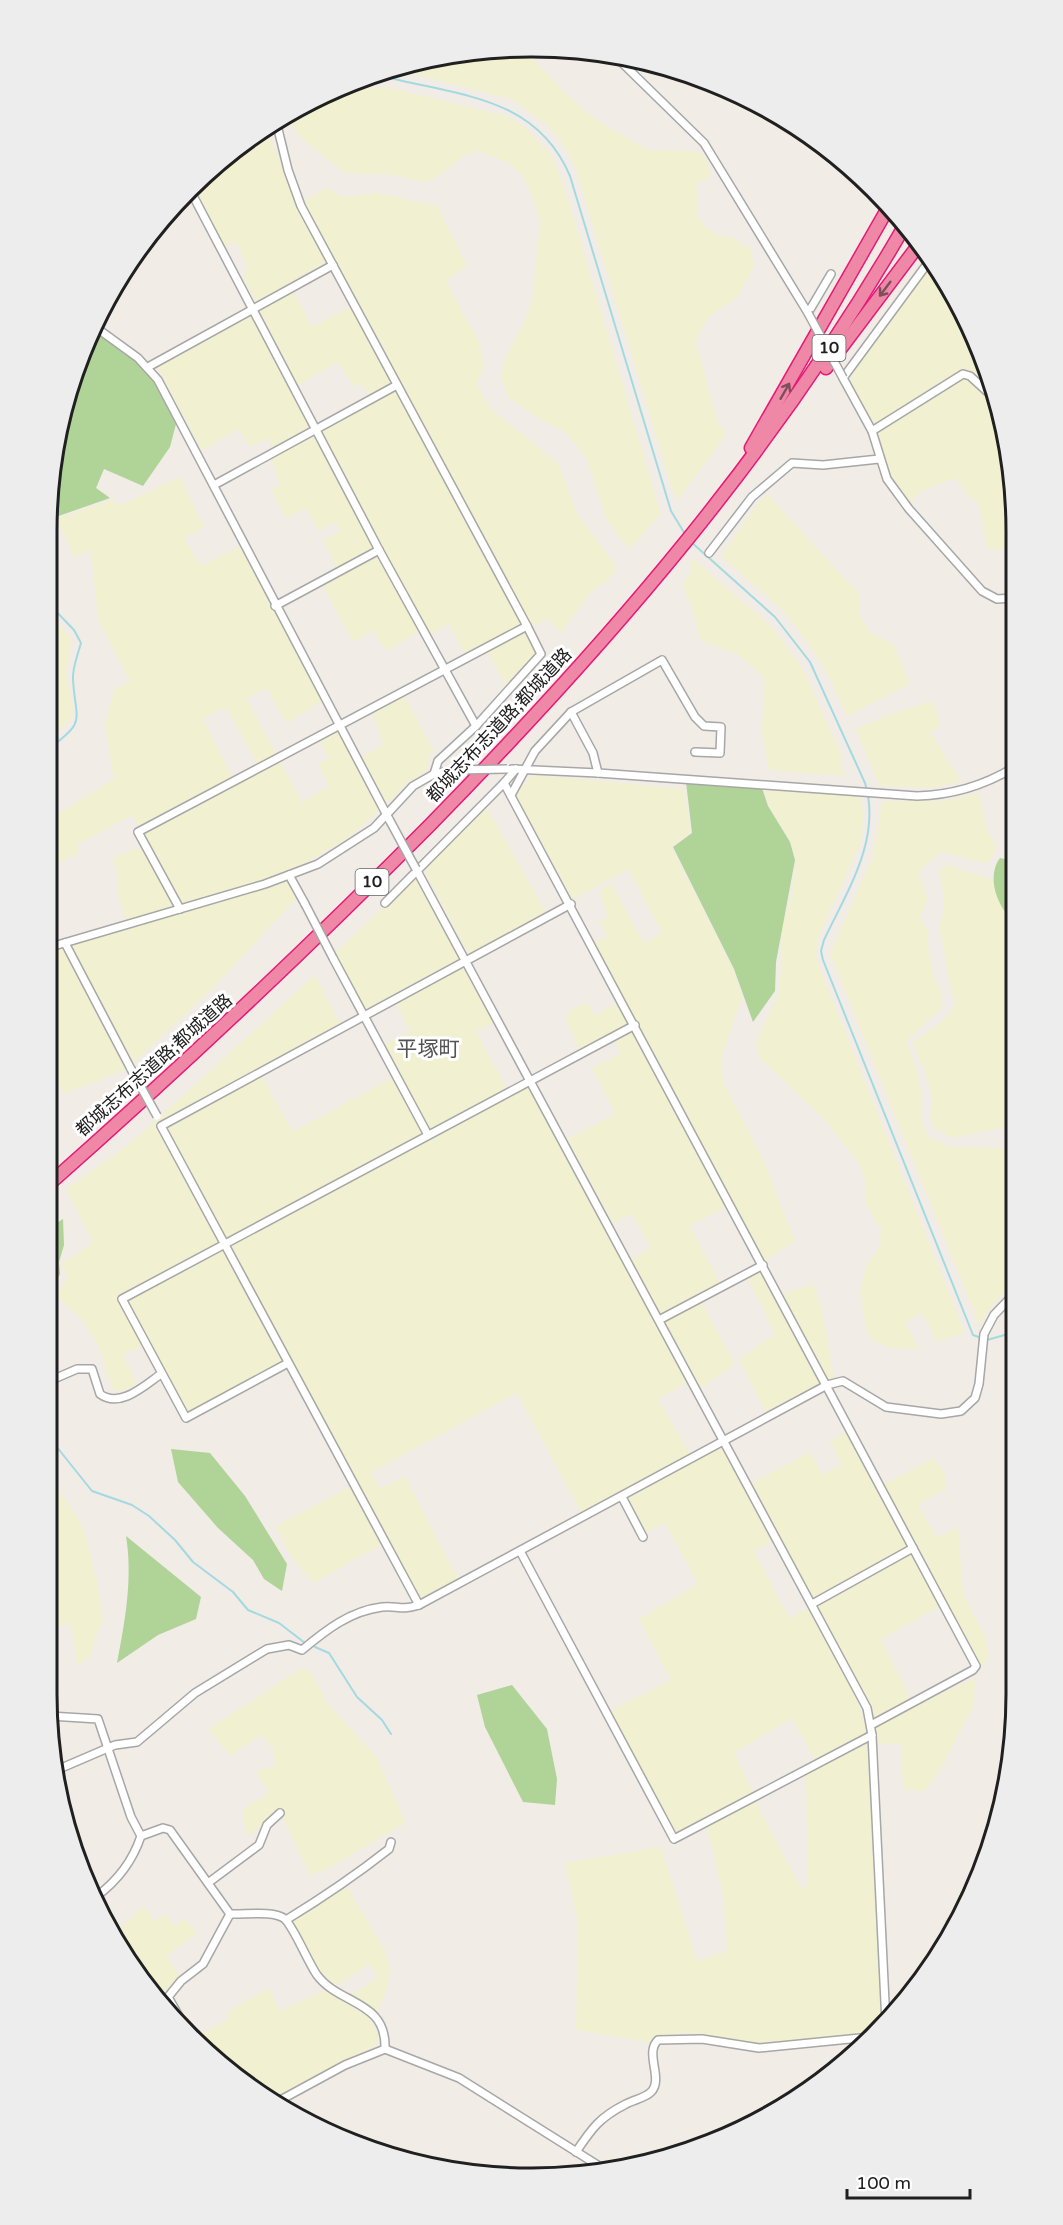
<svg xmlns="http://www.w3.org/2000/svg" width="1063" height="2225" font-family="'Varela Round','Noto Sans JP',sans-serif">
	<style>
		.farmland { fill: #f1f0d0 }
		.forest { fill: #b0d397 }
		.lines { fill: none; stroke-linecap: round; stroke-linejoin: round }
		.stream { stroke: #a3dae2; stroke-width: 2 }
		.minor-casing { stroke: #a7a7a7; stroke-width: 10 }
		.motorway-casing { stroke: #e81977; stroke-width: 15 }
		.minor { stroke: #fff; stroke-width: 7 }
		.motorway { stroke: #ee88a6; stroke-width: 12 }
		.minor-bridge-casing { stroke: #a7a7a7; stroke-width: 10; stroke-linecap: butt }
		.minor-bridge { stroke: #fff; stroke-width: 7 }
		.oneway { stroke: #7d4f5c }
		.labels { text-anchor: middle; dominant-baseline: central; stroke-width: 6; stroke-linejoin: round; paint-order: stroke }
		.shield { fill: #fff; stroke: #636363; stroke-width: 1.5 }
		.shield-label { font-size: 16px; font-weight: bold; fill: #202020 }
		.street-label { font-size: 18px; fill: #202020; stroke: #fff }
		.quarter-label { font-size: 21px; fill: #535353; stroke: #fff }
		.rim { fill: none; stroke: #202020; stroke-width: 3 }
	</style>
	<rect width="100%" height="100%" fill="#f1ece6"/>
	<!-- farmland -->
	<g class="farmland">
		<path d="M527,47L535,61L567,95L596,120L648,150L698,151L705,158L710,168L709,177L696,184L698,217L704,226L718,235L733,238L751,249L754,267L745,284L737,298L711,315L698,334L696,343L717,420L726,435L680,497L675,499L582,190L572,160L562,144L548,126L513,100L406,72L382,73L437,56Z"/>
		<path d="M358,80L374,88L387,87L506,116L524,126L551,155L565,189L661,514L630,548L619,538L605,515L586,458L564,431L541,420L509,398L501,378L504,362L529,311L533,295L540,220L532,195L522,175L510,164L478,151L464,156L434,179L424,182L394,175L345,173L301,138L293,127L290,113Z"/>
		<path d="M271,139L296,205L325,257V263L289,283L312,327L352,306L536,649L537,655L507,687L484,647L466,656L449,624L428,635L321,430L373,401L362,384L355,387L337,362L297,386L244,278L247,265L236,241L224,248L192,186L235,151Z"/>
		<path d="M326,188L344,197L377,193L437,206L467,266L446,281L479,342L484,368L476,384L492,410L558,463L578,515L617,567L608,580L592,591L560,634L549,618L530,627L303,202Z"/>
		<path d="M932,263L979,346L1011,464L1004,468L1009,491H1012L1013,549L988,550L979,504L967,494L956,478L919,492L910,505L891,478L881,445L853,386L852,377L867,349Z"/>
		<path d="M250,311L420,631L387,651L372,630L353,642L321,583L339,573L323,540L340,531L335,522L318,531L306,508L286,518L271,490L280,485L270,456L275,453L268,438L251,447L238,429L202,451L157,366L159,361Z"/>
		<path d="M180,477L204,527L184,538L201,566L241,546L322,701L286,723L267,688L246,698L277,755L258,765L226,707L203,719L236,784L280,761L302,802L329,786L318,764L329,758L319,739L338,730L378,808L376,814L345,840L287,873L126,921L118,895V876L113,857L147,845L132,815L77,845L79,853L47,868V821L114,779L105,725L114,690L130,681L98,620L91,550L74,557L57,519L111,500L121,505Z"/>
		<path d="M768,495L859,594L860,616L871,633L893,644L910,684L847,716L823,666L802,635L781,609L721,556L758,503Z"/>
		<path d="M691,557L772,627L803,669L842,756L840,762L845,776L769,770L762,732L764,678L739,655L700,640L692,607L682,586L691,571Z"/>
		<path d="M47,610L72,640L66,673L73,707L72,718L47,741Z"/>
		<path d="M404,695L434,751L430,754L426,772L407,783L389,801L385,800L361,757L383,745L372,711Z"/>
		<path d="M933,701L941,726L930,732L961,781L932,788L880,786L855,729L894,713Z"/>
		<path d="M533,775L684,789L690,833L671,847L733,970L742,998L721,1058L724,1083L765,1164L795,1241L764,1261L733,1203L690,1226L721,1285L699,1297L735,1364L701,1388L631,1259L651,1248L631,1214L613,1223L567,1139L615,1114L592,1068L621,1053L612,1035L580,1052L566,1020L571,1010L587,1002L594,1015L624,1000L593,943L607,936L599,922L608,917L599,890L611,883L644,943L662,933L628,869L573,899L515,794Z"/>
		<path d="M764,788L859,796L864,811L861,842L819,936L816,958L965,1333L937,1342L922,1313L905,1322L919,1349L890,1348L871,1339L866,1327L860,1294L865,1269L880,1246L881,1231L866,1204L865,1182L860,1165L824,1119L759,1057L756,1041L780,990L782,928L792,895L796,859L791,842L769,806Z"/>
		<path d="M979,793L987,832L997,845L991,860L986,863L941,852L918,872L928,900L920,918L929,932L927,942L934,978L942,993V1003L941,1008L906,1042L917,1069L921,1090V1122L929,1137L951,1147L1015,1148V1221L1011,1239L1015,1248V1278L988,1311L980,1327L830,953L873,856L882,801H942Z"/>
		<path d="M486,806L547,914L469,955L426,874L427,865Z"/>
		<path d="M947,865L993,880L1005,912L1014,921L1015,1125L957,1137H950L933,1127L930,1117L932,1098L925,1071L912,1043L942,1022L956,1004L951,991L939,924L943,914L944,895L939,870Z"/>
		<path d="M416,876L495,1022L476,1032L510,1095L529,1085L687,1382L658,1399L692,1458L583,1516L517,1393L372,1472L380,1489L405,1476L458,1579L420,1600L382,1544L314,1583L292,1558L276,1526L355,1484L290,1360L187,1415L148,1342L123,1355L137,1383L125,1390L114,1391L105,1371L104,1357L83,1320L59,1299L60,1288L66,1281L67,1274L61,1264L93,1243L66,1189L132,1142L315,975L341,1025L258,1070L293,1132L399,1074L383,1045L410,1031L392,995L365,1010L334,954Z"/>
		<path d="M287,882L296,899L215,986L127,1069L64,1094L51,1071L52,1053L47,1043V953Z"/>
		<path d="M761,1268L777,1296L813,1284L822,1309L834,1379L767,1415L739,1360L775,1334L747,1276Z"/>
		<path d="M848,1431L879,1487L934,1458L945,1474L946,1489L918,1504L937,1538L958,1527L963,1594L986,1637L988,1661L980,1664L947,1602L881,1639L911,1700L876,1719L752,1483L810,1452L823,1475L842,1465L830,1441Z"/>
		<path d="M722,1446L771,1542L754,1551L789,1618L809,1608L853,1685L867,1733L816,1761L792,1718L734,1753L754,1794L674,1836L608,1712L671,1680L639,1619L698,1584L665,1523L644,1533L626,1498Z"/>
		<path d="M47,1469L50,1478L83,1526L98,1586L103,1622L95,1637L90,1657L77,1665L71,1624L47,1628Z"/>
		<path d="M302,1668L312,1674L327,1703L376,1756L406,1822L326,1870L310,1875L280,1811L247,1837L242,1810L269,1793L256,1771L275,1766L273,1748L261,1735L231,1756L208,1729Z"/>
		<path d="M975,1678L974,1705L941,1768L925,1791L903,1790L901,1743L877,1744L876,1725Z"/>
		<path d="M860,1743L867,1746L883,2026L873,2035L756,2046L747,2042L685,2033L652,2036L650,2042L576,2030L578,1921L565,1863L661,1847L697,1961L727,1951L724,1899L707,1827L755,1801L801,1888L808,1885L806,1773Z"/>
		<path d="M347,1887L384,1949L390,1967L388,1986L377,2013L352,1995L378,1977L370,1964L336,1986L315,1967L291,1920Z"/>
		<path d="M144,1906L154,1921L166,1914L175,1926L186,1919L197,1933L166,1956L180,1976L162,1994L168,2004L164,2007L147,1989L121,1940L126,1936L120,1928Z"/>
		<path d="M269,1988L280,2011L325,1990L368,2017L378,2034V2042L376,2045L322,2072L271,2101L263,2095L255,2078L246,2082L211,2058L195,2038L230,2018L227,2012Z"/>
	</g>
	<!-- forest -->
	<g class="forest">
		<path d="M93,328L142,367L156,385L176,424L170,447L143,486L104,469L96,488L110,498L50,519L56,437L84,346Z"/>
		<path d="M686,782L762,788L768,806L790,842L795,860L776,962L775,991L753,1022L734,969L673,847L692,833Z"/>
		<path d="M1000,858L1014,861V921C997,908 986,876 1000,858Z"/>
		<path d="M63,1219L64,1245L59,1262L60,1274L48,1296L47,1233L50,1227Z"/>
		<path d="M171,1449L210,1453L245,1496L287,1564L282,1591L264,1579L253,1560L218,1528L178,1482Z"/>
		<path d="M126,1536L201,1597L196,1619L158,1635L117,1663C125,1622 133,1578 126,1536Z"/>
		<path d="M512,1685L547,1729L557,1779L555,1805L523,1802L485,1727L477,1695Z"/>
		<path d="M981,1874L956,1917L944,1922H945Z"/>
	</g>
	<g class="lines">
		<!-- stream -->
		<g class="stream">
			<path d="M366,77L376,81L390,78C463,96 537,98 570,176L671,511L685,534"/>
			<path d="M690,541L775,617L810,662L865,783C882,839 847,891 824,940L821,951L823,960L973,1335L987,1340L1015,1332"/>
			<path d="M47,750C87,721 76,723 73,680C72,668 78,654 81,643L74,630L47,602"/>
			<path d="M47,1374L48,1377"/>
			<path d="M52,1385L56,1405V1446L92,1491L132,1505L149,1516L175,1540L193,1562L233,1592L248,1610L279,1623L305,1643"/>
			<path d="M315,1647L329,1653L357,1697L382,1720L391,1734"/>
		</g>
		<defs>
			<g id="minor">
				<path d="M614,55L704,143L808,313L831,274"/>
				<path d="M189,188L379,550L476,726"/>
				<path d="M930,260L843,378L872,431L887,479L909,509L982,591L997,599L1013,598"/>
				<path d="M94,326L138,358L158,380L390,821"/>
				<path d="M148,367L333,265"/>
				<path d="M872,431L963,374L970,376L993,397"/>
				<path d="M214,485L397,385"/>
				<path d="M709,553L752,497L792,463L823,465L879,459"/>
				<path d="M275,606L379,550"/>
				<path d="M571,712L593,753L598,773"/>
				<path d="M512,769L598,773L917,796C953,795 983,786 1013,768"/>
				<path d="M516,769L504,783L976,1666L973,1670L871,1725"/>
				<path d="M434,774L438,761L476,726L541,654L527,626"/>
				<path d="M511,795L535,751L571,712L662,660L695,717L704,726L721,727L720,753L695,752"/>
				<path d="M416,869L867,1708L872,1735L886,2023"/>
				<path d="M289,875L305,904"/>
				<path d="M385,903L504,783"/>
				<path d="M180,909L138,832L527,626L301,206L288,170L276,121"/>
				<path d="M65,943L131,1069"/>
				<path d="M47,948L265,884L318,864L374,828L413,786L434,774L454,770"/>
				<path d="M333,958L428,1135"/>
				<path d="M659,1320L763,1265"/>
				<path d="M288,1363L186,1418L122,1299L635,1025"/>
				<path d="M47,1382L77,1369H92L100,1394C120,1409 145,1385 161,1374"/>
				<path d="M622,1497L643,1537"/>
				<path d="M520,1551L674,1839L872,1735"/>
				<path d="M812,1604L913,1548"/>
				<path d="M419,1605L161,1126L571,904"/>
				<path d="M50,1716L98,1719L131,1817L141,1836C133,1860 117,1881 97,1896"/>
				<path d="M59,1769L115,1745L137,1742L195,1693L267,1649L289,1645L302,1650C326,1630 350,1611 382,1607C397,1605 400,1611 419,1605L827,1385L843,1381L886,1407L941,1414L961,1411L975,1398L979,1384L984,1334L994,1315L1015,1293"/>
				<path d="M141,1836L163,1828L170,1830L230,1914C244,1915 273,1910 285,1919C294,1928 308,1962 317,1975C339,2005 387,2000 385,2049"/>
				<path d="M208,1883L259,1845L267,1825L280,1813"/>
				<path d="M286,1920C322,1898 356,1875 389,1849L391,1842"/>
				<path d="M189,2034L168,1997L181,1981L203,1964L230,1914"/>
				<path d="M275,2103L345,2065L385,2049L459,2078L607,2171"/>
				<path d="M576,2152C592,2128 600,2117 626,2104C633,2100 645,2098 651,2092C664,2079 644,2053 658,2040L702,2039L759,2048L870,2037"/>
				<path d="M585,2174L592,2162"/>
			</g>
			<g id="motorway">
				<path d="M826,368L920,243"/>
				<path d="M751,448L888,208"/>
				<path d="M47,1186C178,1070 306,950 430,825C612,639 775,451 905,225"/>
			</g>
		</defs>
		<!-- minor casing -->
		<use href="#minor" class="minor-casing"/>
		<!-- motorway casing -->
		<use href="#motorway" class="motorway-casing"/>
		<!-- minor -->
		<use href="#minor" class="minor"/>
		<!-- motorway -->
		<use href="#motorway" class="motorway"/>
		<defs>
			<g id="minor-bridge">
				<path d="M808,313L843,378"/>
				<path d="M454,770L507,769"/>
				<path d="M390,821L416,869"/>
				<path d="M305,904L333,958"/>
				<path d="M131,1069L157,1116"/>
			</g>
		</defs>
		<!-- minor-bridge casing -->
		<use href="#minor-bridge" class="minor-bridge-casing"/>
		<!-- minor-bridge -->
		<use href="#minor-bridge" class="minor-bridge"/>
	</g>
	<!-- one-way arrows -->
	<defs><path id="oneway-shaft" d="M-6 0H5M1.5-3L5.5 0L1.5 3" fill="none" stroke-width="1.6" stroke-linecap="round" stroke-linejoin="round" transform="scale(1.5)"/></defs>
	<g class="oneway">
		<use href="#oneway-shaft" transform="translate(885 289) rotate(127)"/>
		<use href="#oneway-shaft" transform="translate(785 391) rotate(-60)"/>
	</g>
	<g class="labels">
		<!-- shield labels -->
		<g class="shield">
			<rect x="812.5" y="335" width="33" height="26" rx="4.5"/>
			<rect x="355.5" y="869" width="33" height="26" rx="4.5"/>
		</g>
		<g class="shield-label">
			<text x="829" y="348">10</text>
			<text x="372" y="882">10</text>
		</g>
		<!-- street labels -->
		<g class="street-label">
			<text transform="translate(499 725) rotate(-47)">都城志布志道路;都城道路</text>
			<text transform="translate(154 1065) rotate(-42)">都城志布志道路;都城道路</text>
		</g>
		<!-- quarter labels -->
		<g class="quarter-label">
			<text x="428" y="1049">平塚町</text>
		</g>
	</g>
	<!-- crop -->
	<path d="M0 0H1063V2225H0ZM531 57H532A474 474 0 0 1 1006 531V1694A474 474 0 0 1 532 2168H531A474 474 0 0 1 57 1694V531A474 474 0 0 1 531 57Z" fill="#ededed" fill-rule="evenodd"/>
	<path class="rim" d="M531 57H532A474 474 0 0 1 1006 531V1694A474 474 0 0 1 532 2168H531A474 474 0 0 1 57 1694V531A474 474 0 0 1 531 57Z"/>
	<!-- scale -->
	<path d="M847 2189v9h123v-9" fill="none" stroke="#202020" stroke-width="3"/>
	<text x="856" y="2189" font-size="18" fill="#202020" stroke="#ffffff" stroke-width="4.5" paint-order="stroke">100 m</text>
</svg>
